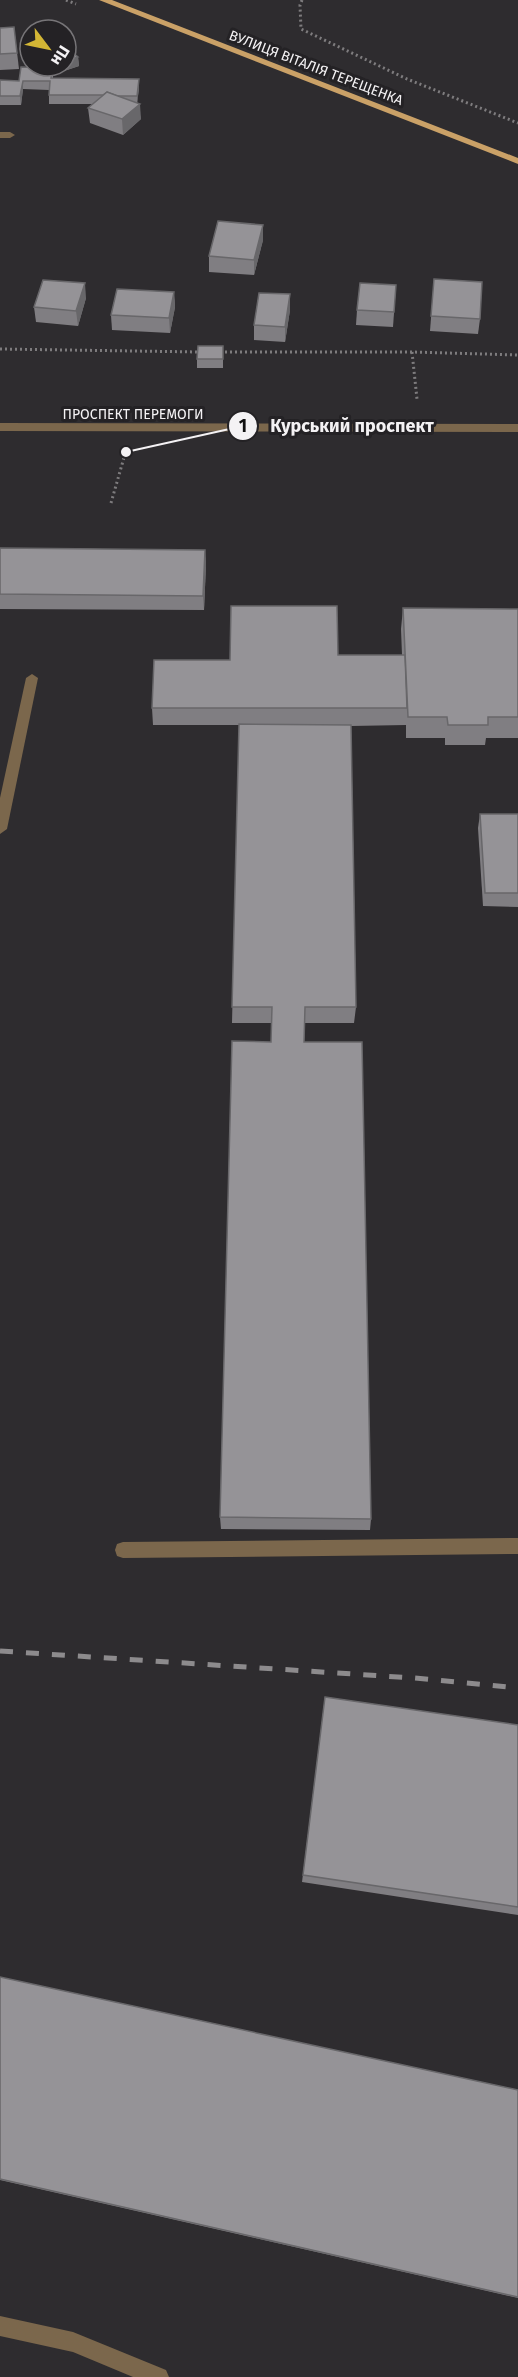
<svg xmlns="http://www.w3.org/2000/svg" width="518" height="2377" font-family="'Fira Sans',sans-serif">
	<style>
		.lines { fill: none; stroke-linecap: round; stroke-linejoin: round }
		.path { stroke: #7e7c7e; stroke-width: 3; stroke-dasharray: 2 3; stroke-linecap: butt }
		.minor { fill: #7b674c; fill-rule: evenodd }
		.major { fill: #caa167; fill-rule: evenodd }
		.rail { stroke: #8d8b8d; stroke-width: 5; stroke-dasharray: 13 13; stroke-linecap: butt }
		.wall { fill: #807e82 }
		.shaded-wall { fill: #68676a }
		.building { fill: #959397; stroke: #68676a; stroke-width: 1.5 }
		.labels { text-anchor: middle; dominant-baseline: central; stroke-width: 6; stroke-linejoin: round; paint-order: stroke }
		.far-street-label { font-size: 14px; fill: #f4f2f4; stroke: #242225 }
		.leader { fill: none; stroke: #f4f2f4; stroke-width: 2 }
		.callout-dot { fill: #f4f2f4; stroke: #242225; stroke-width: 2 }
		.mark-label { font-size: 18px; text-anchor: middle; font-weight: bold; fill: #111 }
		.callout-label { font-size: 18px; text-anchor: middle; font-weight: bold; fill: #f4f2f4; stroke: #242225; stroke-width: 6; stroke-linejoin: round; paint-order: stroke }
	</style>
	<rect width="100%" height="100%" fill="#2e2c2f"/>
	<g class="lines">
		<!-- path -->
		<g class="path">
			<path d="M66,0L76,4"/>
			<path d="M302,0L300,5L301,29L407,79L518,123"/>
			<path d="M0,349L200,352"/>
			<path d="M220,352H412L518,355"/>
			<path d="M412,352L417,399"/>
			<path d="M111,503L125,454"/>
		</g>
		<!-- minor -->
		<g class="minor">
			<path d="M0,132H10L15,135L10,138H0Z"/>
			<path d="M0,423L518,424V432L0,431Z"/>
			<path d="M32,674L38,678L7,829L0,834V798L26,678Z"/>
			<path d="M518,1538V1554L123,1558L117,1556L115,1550L117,1544L123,1542Z"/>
			<path d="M0,2316L73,2332L166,2370L169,2377H133L73,2352L0,2336Z"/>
		</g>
		<!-- major -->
		<path class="major" d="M99,0H112L518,158V164Z"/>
		<!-- rail -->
		<path class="rail" d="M0,1651L414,1678L518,1688"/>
	</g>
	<!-- wall -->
	<g class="wall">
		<path d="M14,27L19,69L0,70V28Z"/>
		<path d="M78,57L79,66L58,73L53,70V78L139,79V88L137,103L141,119L123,135L90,123L88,108L93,104H49V90L23,89L21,105H0V80L19,81L50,67L48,66H66Z"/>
		<path d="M263,240L254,275L209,272V256Z"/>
		<path d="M434,279L480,319L478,334L430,331Z"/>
		<path d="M396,285L393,327L356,325L357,310Z"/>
		<path d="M174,292L175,307L170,333L112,330L111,315Z"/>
		<path d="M86,298L78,326L36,322L34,307Z"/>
		<path d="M290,310L285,342L254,340V325Z"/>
		<path d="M223,346V368H197V359Z"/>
		<path d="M0,548L205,550L206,565L204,610L0,609Z"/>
		<path d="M403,608L518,609V738H486L485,745H445V738H406V725L351,726L356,1007L354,1023H305L304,1042L371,1519L370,1530L221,1529L220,1517L271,1042L272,1023H232L239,725H153L152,708L230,660L338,655H402L401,629Z"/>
		<path d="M480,814H518V907L483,906L478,828Z"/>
		<path d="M325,1697L518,1725V1915L302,1882Z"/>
		<path d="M0,1977L518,2090V2298L0,2180Z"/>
	</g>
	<!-- shaded-wall -->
	<g class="shaded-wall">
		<path d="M78,57L79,66L58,73L57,66H66V61Z"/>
		<path d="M139,79V88L137,105V96Z"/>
		<path d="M23,81V89L21,105L20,96Z"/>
		<path d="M140,104L141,119L123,135L122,119Z"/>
		<path d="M263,225V240L254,275V260Z"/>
		<path d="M85,283L86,298L78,326L76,311Z"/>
		<path d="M174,292L175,307L170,333L169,318Z"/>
		<path d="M290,294V310L285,342V327Z"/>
		<path d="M205,550L206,565L204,610L203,596Z"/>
	</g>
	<!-- building -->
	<g class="building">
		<path d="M14,27L17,53L0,54V28Z"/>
		<path d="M66,47L78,57L66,61Z"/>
		<path d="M21,67L53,68L51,78L139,79L137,96H117L107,92L103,95H49L50,81H23L20,96H0V80L19,81Z"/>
		<path d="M107,92L140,104L122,119L88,108Z"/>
		<path d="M218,221L263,225L254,260L209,256Z"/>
		<path d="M434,279L482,282L480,319L431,316Z"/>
		<path d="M43,280L85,283L76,311L34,307Z"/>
		<path d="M360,283L396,285L394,312L357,310Z"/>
		<path d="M117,289L174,292L169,318L111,315Z"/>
		<path d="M259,293L290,294L285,327L254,325Z"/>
		<path d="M198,346H223V359H197Z"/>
		<path d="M0,548L205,550L203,596L0,594Z"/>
		<path d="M231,606H337L338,655H405L407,708H152L154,660H230Z"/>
		<path d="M403,608L518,609V717H488V725H448L447,717H408Z"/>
		<path d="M239,724L351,725L356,1007H305L304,1042H362L371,1519L220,1517L232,1041L271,1042L272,1007H232Z"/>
		<path d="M480,814H518V893H485Z"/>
		<path d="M325,1697L518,1725V1907L303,1875Z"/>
		<path d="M0,1977L518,2090V2297L0,2179Z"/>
	</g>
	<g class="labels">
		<!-- far-street labels -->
		<g class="far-street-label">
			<text transform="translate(316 68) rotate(21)">ВУЛИЦЯ ВІТАЛІЯ ТЕРЕЩЕНКА</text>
			<text x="133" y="414">ПРОСПЕКТ ПЕРЕМОГИ</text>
		</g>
	</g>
	<!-- callouts -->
	<path class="leader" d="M126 452L243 426"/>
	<g class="callout-dot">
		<circle cx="126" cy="452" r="6"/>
		<circle cx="243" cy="426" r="15"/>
	</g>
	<g class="mark-label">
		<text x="243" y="432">1</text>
	</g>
	<g class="callout-label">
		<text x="352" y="432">Курський проспект</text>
	</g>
	<!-- north arrow -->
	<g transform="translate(48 48) rotate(122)"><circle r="28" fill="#242225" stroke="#777578" stroke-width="1.5"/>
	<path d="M0-4.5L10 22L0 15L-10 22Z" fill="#d3b635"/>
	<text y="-9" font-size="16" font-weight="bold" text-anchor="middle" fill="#f4f2f4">Пн</text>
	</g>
</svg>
